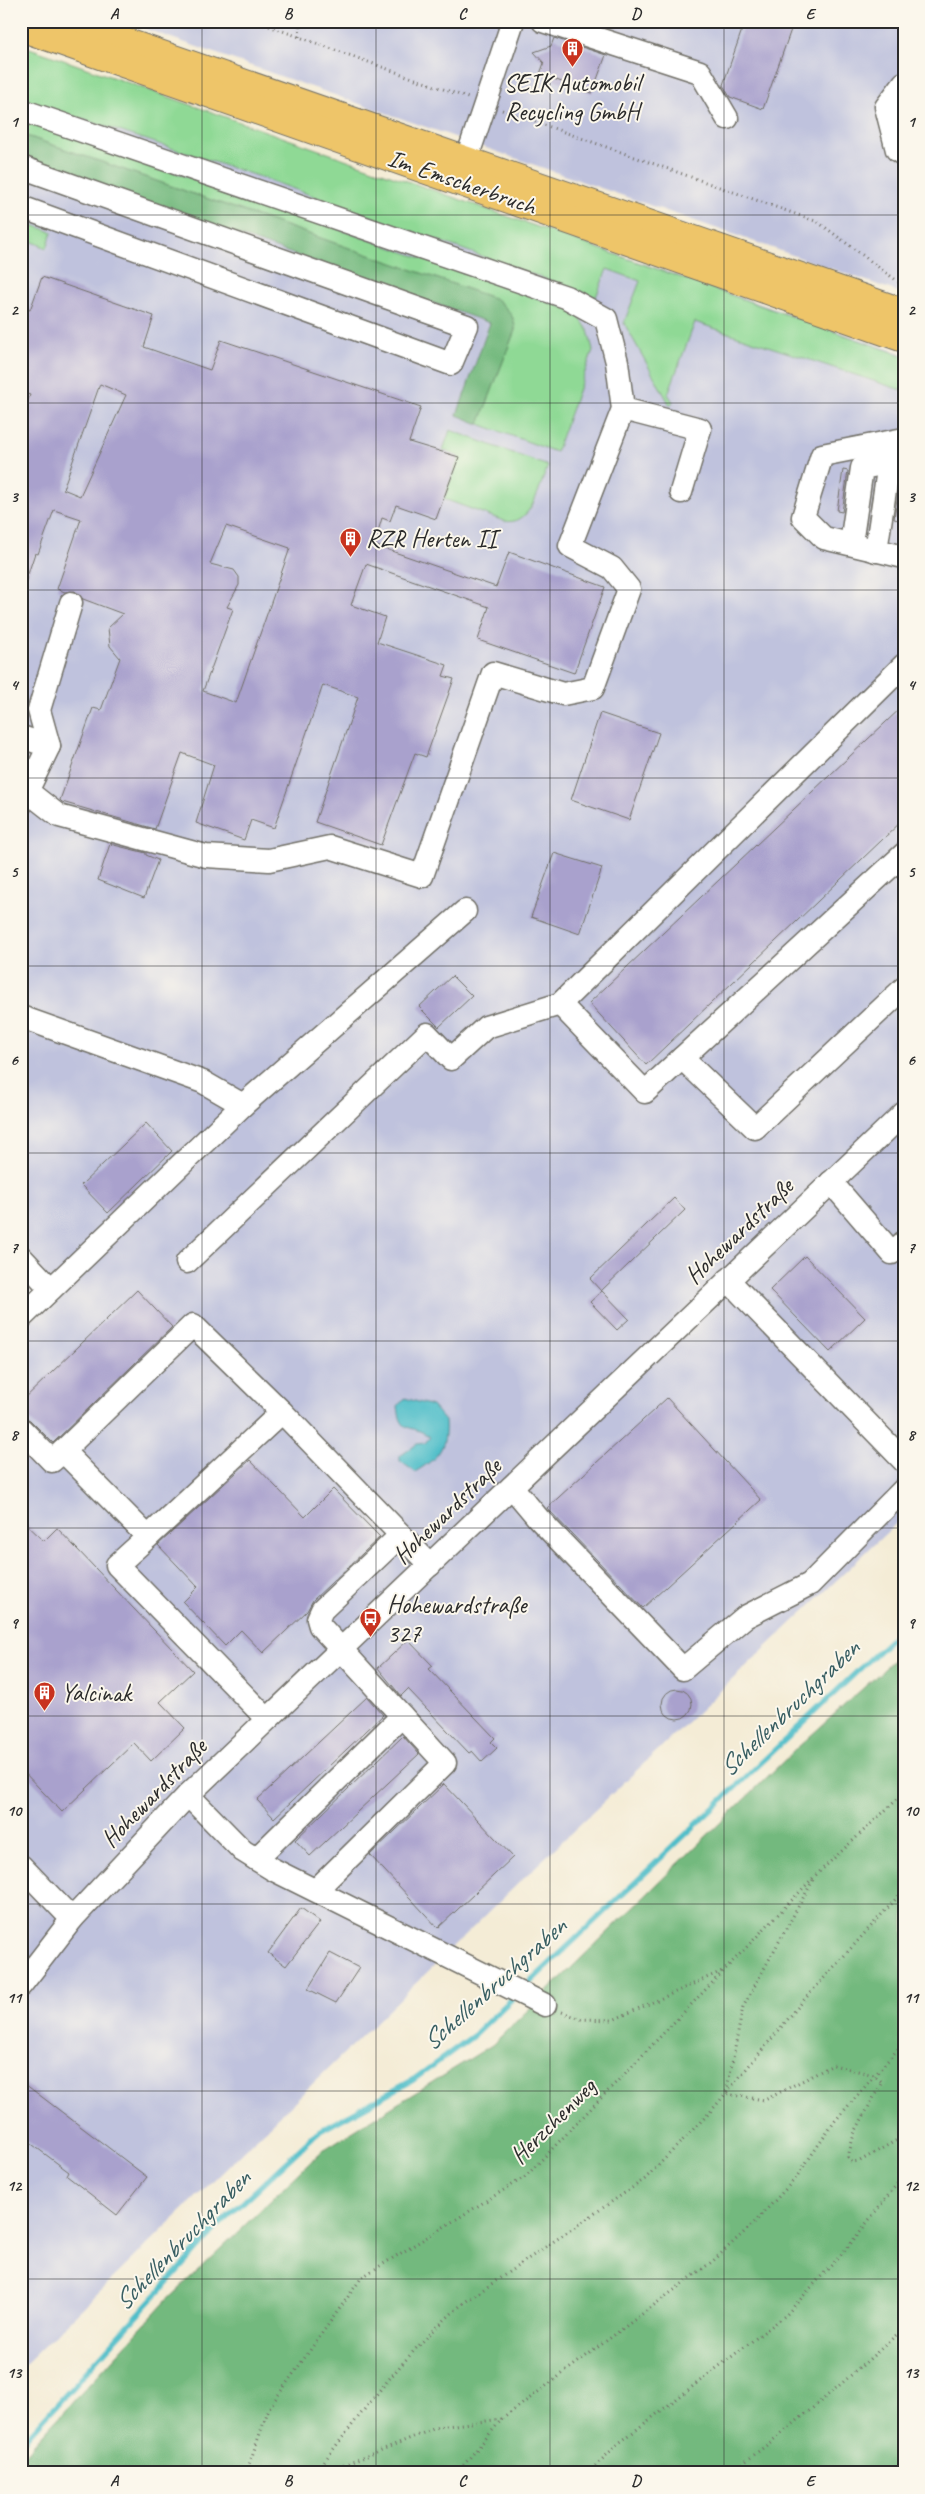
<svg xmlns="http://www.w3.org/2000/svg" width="925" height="2494" font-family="Caveat,sans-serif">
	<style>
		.industrial { fill: #bfc2dd }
		.green { fill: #8fd995; stroke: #5d8260 }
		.forest { fill: #73b97e; stroke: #4f7254 }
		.water { fill: #50bec9; stroke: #3e747a }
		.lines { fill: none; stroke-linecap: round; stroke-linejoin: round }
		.stream { stroke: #50bec9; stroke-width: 5.5 }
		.building { fill: #a9a1cd; fill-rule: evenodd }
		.minor-casing { stroke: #716f67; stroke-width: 25 }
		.major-casing { stroke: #716f67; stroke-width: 30 }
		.path { stroke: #716f67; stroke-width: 3; stroke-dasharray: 1 4; stroke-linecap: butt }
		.minor { stroke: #fff; stroke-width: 22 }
		.major { stroke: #eec569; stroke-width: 28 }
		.grid { fill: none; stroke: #2b2b2b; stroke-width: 1; stroke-opacity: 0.55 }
		.labels { text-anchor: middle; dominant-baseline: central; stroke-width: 4; stroke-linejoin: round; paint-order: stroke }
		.poi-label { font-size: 25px; fill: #2b2b2b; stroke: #fbf7ec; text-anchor: start }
		.street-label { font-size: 25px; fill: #2b2b2b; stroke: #fbf7ec }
		.water-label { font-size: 26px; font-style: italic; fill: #385e62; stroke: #fbf7ec }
		.neatline { fill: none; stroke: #2b2b2b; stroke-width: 2 }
		.grid-label { font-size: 16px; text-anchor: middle; font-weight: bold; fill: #2b2b2b }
	</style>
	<rect width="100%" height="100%" fill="#fbf7ec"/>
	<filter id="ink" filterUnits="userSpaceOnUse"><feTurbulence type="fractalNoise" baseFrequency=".02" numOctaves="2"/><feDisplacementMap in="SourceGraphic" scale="10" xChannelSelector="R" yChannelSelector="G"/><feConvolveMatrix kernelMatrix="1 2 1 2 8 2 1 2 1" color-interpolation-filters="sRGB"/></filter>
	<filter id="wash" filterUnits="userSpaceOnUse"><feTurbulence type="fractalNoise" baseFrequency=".0096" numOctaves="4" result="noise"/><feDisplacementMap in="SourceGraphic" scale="20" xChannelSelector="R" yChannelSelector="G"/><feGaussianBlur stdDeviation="1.12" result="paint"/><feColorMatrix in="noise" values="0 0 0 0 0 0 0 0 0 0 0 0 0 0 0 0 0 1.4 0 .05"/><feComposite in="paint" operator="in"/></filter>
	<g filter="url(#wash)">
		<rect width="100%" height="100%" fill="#f4ecd6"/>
		<!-- industrial -->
		<g class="industrial">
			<path d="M123,21H904V294Z"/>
			<path d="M21,46L904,354V1516L533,1869L21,2368Z"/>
		</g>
		<!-- green -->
		<g class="green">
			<path d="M21,45L904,356V391L695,322L668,394L673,402L670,405L624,323L640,281L607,269L596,297L263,178L21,99Z"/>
			<path d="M21,119L571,310L580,318L588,330L593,350L556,452L479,424L515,330C515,315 507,309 496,299L21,134Z"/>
			<path d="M21,221L52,232L47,248L21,237Z"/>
			<path d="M450,430L548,466C539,486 532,527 504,521L444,499L459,457L443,450Z"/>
		</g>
		<!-- forest -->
		<g class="forest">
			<path d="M21,134L496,299C507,309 515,315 515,330L479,424L457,415L490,323L21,159Z"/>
			<path d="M904,1651V2473H21V2458L168,2299L323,2150L492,2045L796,1749Z"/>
		</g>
		<!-- water -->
		<path class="water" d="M405,1398L432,1406L445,1421C447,1449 438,1458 415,1472L400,1461V1456L417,1444L425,1443L430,1437C410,1422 401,1436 398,1406Z"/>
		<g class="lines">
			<!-- stream -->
			<g class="stream">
				<path d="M523,1989L904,1627"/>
				<path d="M21,2444L219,2225L318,2132L413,2080L473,2036L516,1995"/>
			</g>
		</g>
		<g id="blocks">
			<!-- building -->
			<g class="building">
				<path d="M745,21H794L763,109L730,97L723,85Z"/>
				<path d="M554,38L606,55L592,93L540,74L544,63L534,52L551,46Z"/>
				<path d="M42,277L154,316L144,347L210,370L221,340L421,407L409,442L459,457L436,519L396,505L390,521L382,518L374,545L496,587L509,552L605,587L574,673L478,640L489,607L366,564L351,605L385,617L377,642L447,665L443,676L454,679L426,757L415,753L381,845L315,822L358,697L323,685L274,828L251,820L244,840L196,823L214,765L182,753L155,829L62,802L60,800L93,708L101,710L120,658L110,646L108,628L123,614L83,599L75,591L65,592L57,589L81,519L54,510L38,554L35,553L24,586H21V418L30,395L21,392V307L30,310ZM100,384L126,395L80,496L63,489ZM226,526L290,548L236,703L203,691L233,609L227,607L239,585V577L234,570L210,564Z"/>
				<path d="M843,470L848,471L842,512L837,511Z"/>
				<path d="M900,479H904V521L894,519Z"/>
				<path d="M904,705V819L646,1065L589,1003Z"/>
				<path d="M600,713L659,733L629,820L571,800Z"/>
				<path d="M110,844L146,853V855L158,860L144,898L98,880Z"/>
				<path d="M554,853L602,868L580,934L531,917Z"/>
				<path d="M452,976L472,996L439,1027L419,1007Z"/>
				<path d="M146,1123L172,1151L108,1213L81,1185Z"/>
				<path d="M674,1198L685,1210L601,1291L590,1279Z"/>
				<path d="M805,1256L865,1318L830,1352L770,1290Z"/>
				<path d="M137,1290L172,1327L53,1443L30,1420L21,1416V1402Z"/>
				<path d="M602,1291L629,1319L617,1330L590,1302Z"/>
				<path d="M667,1398L761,1500L643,1608L547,1508Z"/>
				<path d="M250,1460L305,1517L333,1489L380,1537L313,1600L307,1611L263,1653L241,1630L225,1646L183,1602L198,1587L158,1545Z"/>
				<path d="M21,1519L44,1541L57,1528L193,1671L160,1702L185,1728L151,1761L134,1743L62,1812L21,1769Z"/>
				<path d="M408,1640L433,1666L429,1669L495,1738L491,1742L497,1748L482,1762L472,1751L469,1753L408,1689L401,1696L378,1668Z"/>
				<circle cx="677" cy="1704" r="15"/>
				<path d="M367,1697L383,1715L274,1818L257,1800Z"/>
				<path d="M403,1736L419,1754L310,1856L295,1840Z"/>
				<path d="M444,1784L513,1857L438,1928L370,1855Z"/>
				<path d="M301,1908L320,1922L286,1966L268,1953Z"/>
				<path d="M330,1953L359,1968L336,2003L308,1989Z"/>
				<path d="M21,2081L147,2177L117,2215L67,2176L69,2172L21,2136Z"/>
			</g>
		</g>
	</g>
	<g filter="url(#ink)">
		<use href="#blocks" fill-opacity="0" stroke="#716f67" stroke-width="1"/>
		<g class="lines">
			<defs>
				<g id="minor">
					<path d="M543,21L700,72L727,118"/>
					<path d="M904,83L886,107L897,150L904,155"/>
					<path d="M21,110L566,297L606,319L617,362L623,409L570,546L612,568L629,589L593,688L563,694L493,673L422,876L330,847L269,860L206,856L59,816L27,791"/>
					<path d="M466,161L513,21"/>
					<path d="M21,167L467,326L451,364L21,207"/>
					<path d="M623,409L700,429L681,492"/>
					<path d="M904,439L822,455L803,517L824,538L904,557"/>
					<path d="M851,544L862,468L904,460"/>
					<path d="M876,551L889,463"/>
					<path d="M21,737L49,746L21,804"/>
					<path d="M49,746L39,710L71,603"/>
					<path d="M560,1004L645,1092L904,854"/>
					<path d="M21,1017L203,1082L243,1105"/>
					<path d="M682,1058L755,1128L904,988"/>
					<path d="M831,1182L892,1253L904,1242"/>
					<path d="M21,1257L51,1289"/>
					<path d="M187,1262L427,1034L451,1059L486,1027L560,1004L904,665"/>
					<path d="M728,1280L904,1461"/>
					<path d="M21,1318L243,1105L465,911"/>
					<path d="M282,1412L430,1565"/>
					<path d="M21,1429L52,1461L63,1451L148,1537L117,1565L267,1719"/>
					<path d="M63,1451L193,1325L282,1412L148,1537"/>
					<path d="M512,1487L538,1518L683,1669L745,1617L810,1584L904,1489"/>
					<path d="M188,1795L243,1851L272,1869L545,2005"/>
					<path d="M256,1859L402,1716L320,1626L318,1619L322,1610L401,1535"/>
					<path d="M21,1866L72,1919"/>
					<path d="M316,1890L445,1763L402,1716"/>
					<path d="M21,1985L72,1919L188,1795L904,1113"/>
				</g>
				<g id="major">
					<path d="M64,21L904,313"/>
					<path d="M21,27L904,338"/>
				</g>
			</defs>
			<!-- minor casing -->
			<use href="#minor" class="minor-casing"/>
			<!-- major casing -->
			<use href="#major" class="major-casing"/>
			<!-- path -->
			<g class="path">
				<path d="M255,21L468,98"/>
				<path d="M299,37L300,21"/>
				<path d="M502,110L818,222L904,286"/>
				<path d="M813,1880L743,2007L726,2094L765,2100L833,2065L874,2075L882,2082L854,2134L848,2157L852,2162L860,2161L904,2136"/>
				<path d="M562,2012L581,2019L613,2020L722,1971"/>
				<path d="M246,2473L269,2408L362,2277L525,2177L816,1875L904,1793"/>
				<path d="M315,2473C362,2413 406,2351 465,2302L645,2179L712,2110L803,2001L904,1890"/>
				<path d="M325,2473L438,2427L502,2419"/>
				<path d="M457,2473L502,2419L713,2261L754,2223L795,2179L835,2121L904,2042"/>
				<path d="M588,2473L619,2443L786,2315L848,2247L904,2175"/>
				<path d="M730,2473C791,2428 848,2379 904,2328"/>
				<path d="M896,2473L904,2466"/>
			</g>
			<!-- minor -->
			<use href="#minor" class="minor"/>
			<!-- major -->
			<use href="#major" class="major"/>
		</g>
	</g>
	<!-- grid -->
	<path class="grid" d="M202,21V2473M376,21V2473M550,21V2473M724,21V2473M21,215H904M21,403H904M21,590H904M21,778H904M21,966H904M21,1153H904M21,1341H904M21,1528H904M21,1716H904M21,1904H904M21,2091H904M21,2279H904"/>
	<!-- icons -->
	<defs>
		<symbol id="building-pin" viewBox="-11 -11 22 30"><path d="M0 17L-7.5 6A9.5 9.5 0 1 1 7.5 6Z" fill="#c8321e" stroke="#fbf7ec"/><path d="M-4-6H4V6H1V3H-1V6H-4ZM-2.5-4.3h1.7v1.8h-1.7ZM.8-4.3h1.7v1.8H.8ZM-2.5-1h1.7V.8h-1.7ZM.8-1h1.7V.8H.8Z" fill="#fff"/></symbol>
		<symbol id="bus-pin" viewBox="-11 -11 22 30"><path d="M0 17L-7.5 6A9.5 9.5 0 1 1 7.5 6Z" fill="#c8321e" stroke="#fbf7ec"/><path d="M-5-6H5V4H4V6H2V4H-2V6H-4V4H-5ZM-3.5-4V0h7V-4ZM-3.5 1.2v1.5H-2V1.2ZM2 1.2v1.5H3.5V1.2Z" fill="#fff"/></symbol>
	</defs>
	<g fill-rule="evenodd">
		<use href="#building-pin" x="560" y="36" width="25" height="34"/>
		<use href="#building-pin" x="338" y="526" width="25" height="34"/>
		<use href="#bus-pin" x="358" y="1606" width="25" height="34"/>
		<use href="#building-pin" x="32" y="1680" width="25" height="34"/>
	</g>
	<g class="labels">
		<!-- poi labels -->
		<g class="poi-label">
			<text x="572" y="83" text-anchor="middle">SEIK Automobil<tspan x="572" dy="29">Recycling GmbH</tspan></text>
			<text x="366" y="539">RZR Herten II</text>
			<text x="387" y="1605">Hohewardstraße<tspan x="387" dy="29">327</tspan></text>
			<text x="61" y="1693">Yalcinak</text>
		</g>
		<!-- street labels -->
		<g class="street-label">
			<text transform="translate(462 182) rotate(19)">Im Emscherbruch</text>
			<text transform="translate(739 1231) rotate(-44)">Hohewardstraße</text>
			<text transform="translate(447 1511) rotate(-44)">Hohewardstraße</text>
			<text transform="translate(154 1793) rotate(-46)">Hohewardstraße</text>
			<text transform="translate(553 2121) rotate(-45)">Herzchenweg</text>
		</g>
		<!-- water labels -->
		<g class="water-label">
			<text transform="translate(789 1708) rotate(-44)">Schellenbruchgraben</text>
			<text transform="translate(494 1984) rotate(-42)">Schellenbruchgraben</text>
			<text transform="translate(182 2240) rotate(-46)">Schellenbruchgraben</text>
		</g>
	</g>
	<!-- margin -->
	<rect width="925" height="2494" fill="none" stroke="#fbf7ec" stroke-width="55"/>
	<rect x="28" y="28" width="870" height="2438" class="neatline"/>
	<g class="grid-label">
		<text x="114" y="19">A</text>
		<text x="288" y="19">B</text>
		<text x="462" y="19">C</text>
		<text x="636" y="19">D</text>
		<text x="810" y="19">E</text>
		<text x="14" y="127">1</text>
		<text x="911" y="127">1</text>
		<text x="14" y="315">2</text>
		<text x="911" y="315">2</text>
		<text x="14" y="502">3</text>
		<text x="911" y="502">3</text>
		<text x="14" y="690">4</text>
		<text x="911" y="690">4</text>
		<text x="14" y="877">5</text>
		<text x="911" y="877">5</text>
		<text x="14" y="1065">6</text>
		<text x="911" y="1065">6</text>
		<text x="14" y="1253">7</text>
		<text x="911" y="1253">7</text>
		<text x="14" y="1440">8</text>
		<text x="911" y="1440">8</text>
		<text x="14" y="1628">9</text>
		<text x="911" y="1628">9</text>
		<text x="14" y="1816">10</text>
		<text x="911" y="1816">10</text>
		<text x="14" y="2003">11</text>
		<text x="911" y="2003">11</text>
		<text x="14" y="2191">12</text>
		<text x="911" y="2191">12</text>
		<text x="14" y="2378">13</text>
		<text x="911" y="2378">13</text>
		<text x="114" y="2486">A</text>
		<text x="288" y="2486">B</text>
		<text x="462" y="2486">C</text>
		<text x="636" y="2486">D</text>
		<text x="810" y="2486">E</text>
	</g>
</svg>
